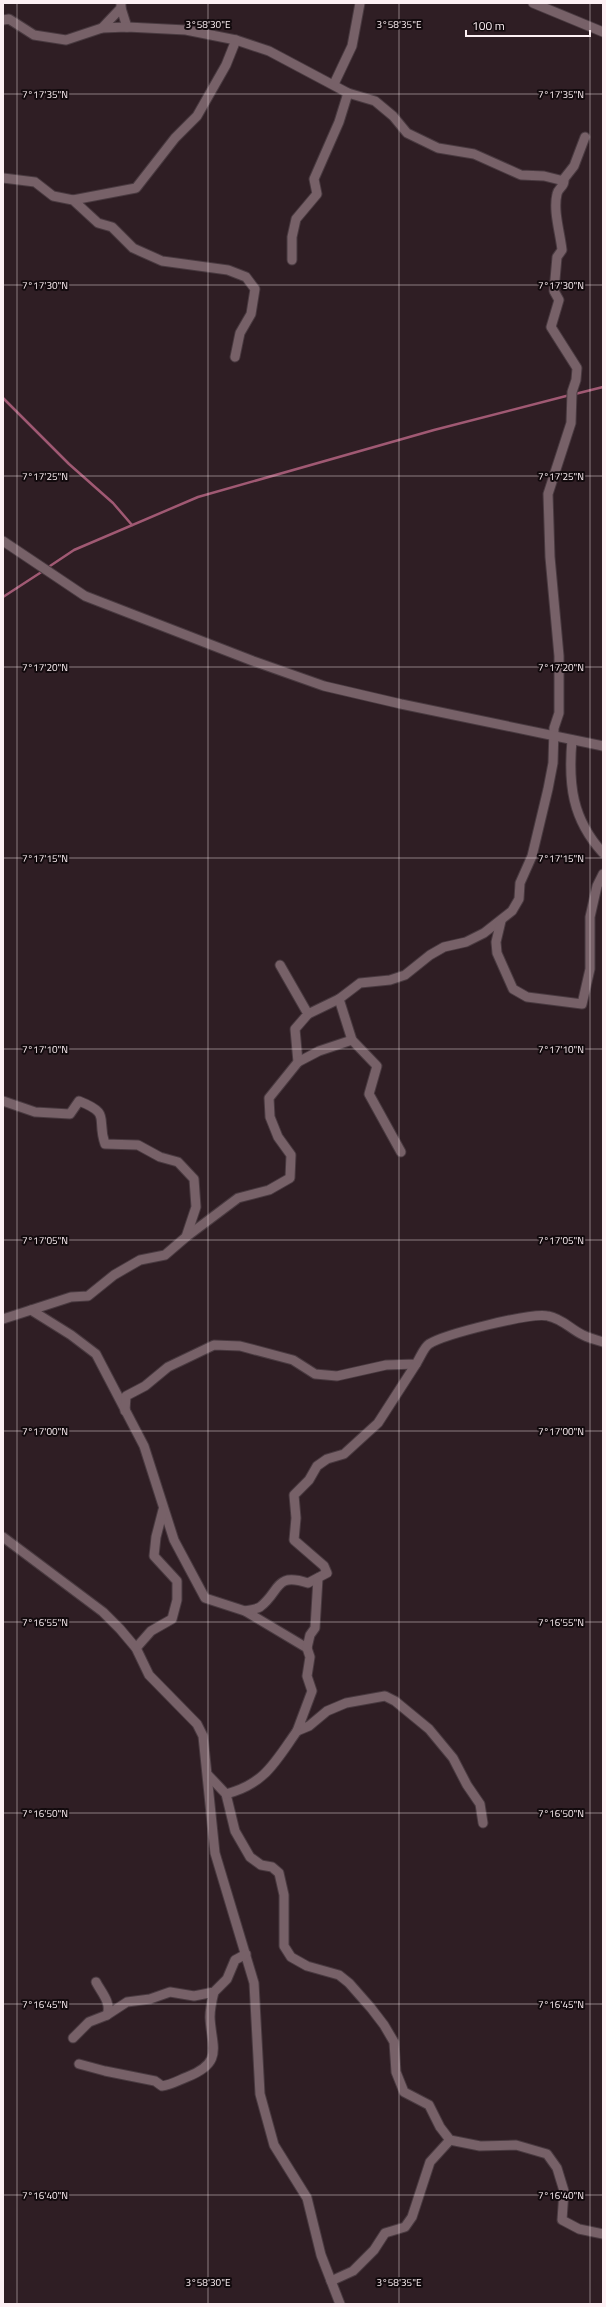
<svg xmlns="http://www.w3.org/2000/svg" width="606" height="2307" font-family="'Titillium Web',sans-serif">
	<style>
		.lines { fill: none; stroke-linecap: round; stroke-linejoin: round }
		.stream { stroke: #a05973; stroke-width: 2.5 }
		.street-casing { stroke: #493a40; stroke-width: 11 }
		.street { stroke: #776168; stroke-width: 9 }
		.ticks { fill: none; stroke: #fdf0f4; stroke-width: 1; stroke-opacity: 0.45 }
		.ticks-label { font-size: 10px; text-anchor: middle; fill: #fdf0f4; stroke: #120a0d; stroke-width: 4; stroke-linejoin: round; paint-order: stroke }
	</style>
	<rect width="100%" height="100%" fill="#2f1e24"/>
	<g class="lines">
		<!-- stream -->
		<g class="stream">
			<path d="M575,394L603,387"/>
			<path d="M3,398L69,464L113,503L132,525"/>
			<path d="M47,568L74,550L198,497L434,430L570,395"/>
			<path d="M3,597L43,571"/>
		</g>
		<defs>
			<g id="street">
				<path d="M533,3L603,32"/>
				<path d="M121,8L127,27"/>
				<path d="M3,20L9,19L34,35L66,40L102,28L127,27L186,30L236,40L269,51L348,93L375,101L393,116L407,133L438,148L474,154L521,175L544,176L564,181C564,187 558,188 557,194C553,211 560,232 562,250L557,257L554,291L559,300L551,327L577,368L576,380L572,392L571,423L548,494L550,557L559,656V713L554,728L553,763L548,789L532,856L520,883L519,899L512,911L484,933L466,942L444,947L430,955L405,975L390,980L360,983L339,999L308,1014"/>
				<path d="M102,28L121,8V3"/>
				<path d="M334,84L352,46L360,3"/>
				<path d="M3,178L35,182L53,196L73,200L98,223L112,227L133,248L162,261L228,270L246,277L255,289L251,314L240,333L235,357"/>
				<path d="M563,180L574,166L585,137"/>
				<path d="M73,200L136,188L175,138L197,116L226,65L236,40"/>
				<path d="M292,260V237L296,219L317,194L314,179L339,122L348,93"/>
				<path d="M3,541L85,596L253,661L324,686L401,704L603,746"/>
				<path d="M572,740C568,784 572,819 603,853"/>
				<path d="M501,921L496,942L497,953L513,989L527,997L582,1004L590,969V917L597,886L603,874"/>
				<path d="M280,965L308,1014L295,1029L298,1062L269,1098L270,1117L278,1137L291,1155L290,1178L269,1190L238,1198L186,1237L165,1255L140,1260L114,1275L88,1296L71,1297L31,1310L71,1335L96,1354L144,1446L174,1540L205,1598L245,1611L307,1648L310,1657L307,1676L312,1691L297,1731L309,1726L327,1711L346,1703L385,1696L395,1701L429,1729L453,1758L467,1785L480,1804L483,1823"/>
				<path d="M339,999L352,1040"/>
				<path d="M298,1062L319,1051L352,1040L377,1066L369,1094L401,1152"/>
				<path d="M3,1101L35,1112L70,1114L79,1101C112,1114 96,1118 105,1144L138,1145L160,1157L178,1162L194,1179L196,1207L186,1237"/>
				<path d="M3,1319L31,1310"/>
				<path d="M125,1411L126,1396L145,1386L168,1367L214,1345L240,1346L293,1360L315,1374L337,1376L386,1365L416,1364C420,1358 424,1347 429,1344C445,1334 532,1312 548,1316C563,1319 570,1329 583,1335C589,1338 596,1340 603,1342"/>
				<path d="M3,1537L103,1612L120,1629L136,1648L149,1675L197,1724L203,1736L215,1853L254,1983L260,2094L274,2145L307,2198L321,2255L340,2304"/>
				<path d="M245,1611C250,1610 257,1609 260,1607C281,1591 274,1572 308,1583L327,1573L324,1566L294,1540L296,1518L294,1495L309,1480L317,1466L327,1459L344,1454L378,1423L416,1364"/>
				<path d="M136,1648L151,1631L172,1619L177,1600V1581L154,1556L156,1537L163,1510"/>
				<path d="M307,1648L310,1635L315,1628L318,1578"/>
				<path d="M208,1775L226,1794L235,1831L250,1857L261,1865L272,1867L279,1873L284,1895V1946L291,1957L307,1966L339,1975L349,1983L371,2008L384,2025L394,2042L396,2072L404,2092L429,2105L440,2127L450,2140L480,2146L516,2145L547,2154L557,2168L564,2191L562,2220L579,2229L603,2234"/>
				<path d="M226,1794C265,1784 275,1762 297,1731"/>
				<path d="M96,1982C101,1992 112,2003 107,2015"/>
				<path d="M73,2038L89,2022L107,2015L127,2002L150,1999L170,1992L194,1996L214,1992L227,1979L235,1960L246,1954"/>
				<path d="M79,2064L105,2071L155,2081L162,2086C171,2085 179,2080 187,2077C225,2062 211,2046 210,2017C210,2009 212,2000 214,1992"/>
				<path d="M331,2281L353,2271L374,2250L385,2233L405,2227L412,2217L430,2162L450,2140"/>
			</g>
		</defs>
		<!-- street casing -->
		<use href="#street" class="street-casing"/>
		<!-- street -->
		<use href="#street" class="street"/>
	</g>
	<!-- ticks -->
	<path class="ticks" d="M17,3V2304M208,3V2304M399,3V2304M590,3V2304M3,94H603M3,285H603M3,476H603M3,667H603M3,858H603M3,1049H603M3,1240H603M3,1431H603M3,1622H603M3,1813H603M3,2004H603M3,2195H603"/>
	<g class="ticks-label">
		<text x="208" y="28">3°58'30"E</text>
		<text x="399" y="28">3°58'35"E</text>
		<text x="45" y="98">7°17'35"N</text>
		<text x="561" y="98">7°17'35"N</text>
		<text x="45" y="289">7°17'30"N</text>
		<text x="561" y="289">7°17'30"N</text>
		<text x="45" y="480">7°17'25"N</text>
		<text x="561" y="480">7°17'25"N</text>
		<text x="45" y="671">7°17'20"N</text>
		<text x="561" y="671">7°17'20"N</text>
		<text x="45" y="862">7°17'15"N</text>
		<text x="561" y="862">7°17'15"N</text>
		<text x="45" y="1053">7°17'10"N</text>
		<text x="561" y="1053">7°17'10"N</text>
		<text x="45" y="1244">7°17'05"N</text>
		<text x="561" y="1244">7°17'05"N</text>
		<text x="45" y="1435">7°17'00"N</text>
		<text x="561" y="1435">7°17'00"N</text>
		<text x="45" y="1626">7°16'55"N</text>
		<text x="561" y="1626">7°16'55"N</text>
		<text x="45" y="1817">7°16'50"N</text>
		<text x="561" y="1817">7°16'50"N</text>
		<text x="45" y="2008">7°16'45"N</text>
		<text x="561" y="2008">7°16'45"N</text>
		<text x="45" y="2199">7°16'40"N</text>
		<text x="561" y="2199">7°16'40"N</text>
		<text x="208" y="2286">3°58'30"E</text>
		<text x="399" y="2286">3°58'35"E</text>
	</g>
	<!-- border -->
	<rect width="606" height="2307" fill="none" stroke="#fdf0f4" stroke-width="8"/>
	<!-- scale -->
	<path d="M466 30v6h124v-6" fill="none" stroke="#fdf0f4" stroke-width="2"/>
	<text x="472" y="30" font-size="12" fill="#fdf0f4" stroke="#120a0d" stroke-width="3" paint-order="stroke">100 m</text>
</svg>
